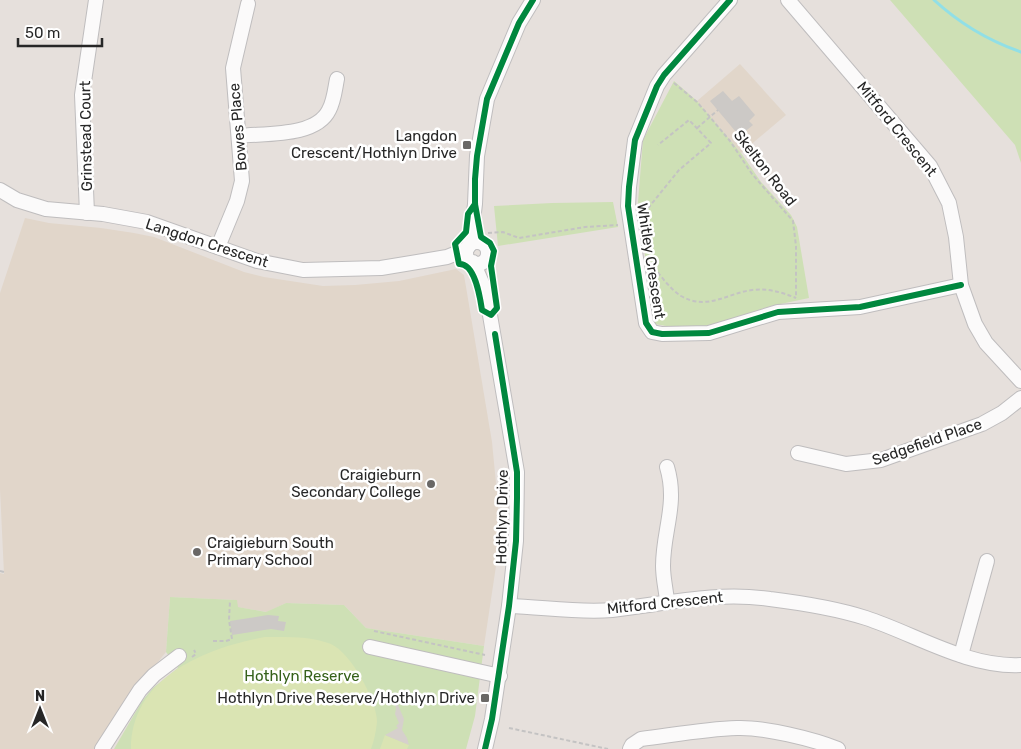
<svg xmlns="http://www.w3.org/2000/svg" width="1021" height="749" font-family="Rubik,sans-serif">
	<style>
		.education { fill: #e1d6ca }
		.green { fill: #cee0b5 }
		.pitch { fill: #dae4b3 }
		.plaza { fill: #d6d0cc }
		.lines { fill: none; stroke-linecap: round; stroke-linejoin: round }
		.stream { stroke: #91dfe6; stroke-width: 3 }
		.building { fill: #ccc9c6 }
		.minor-casing { stroke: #bfbdbe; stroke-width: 16 }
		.path { stroke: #c4c3c3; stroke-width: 2; stroke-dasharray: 4 2.5; stroke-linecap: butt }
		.minor { stroke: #fbfafa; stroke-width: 14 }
		.cycleway-casing { stroke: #fff; stroke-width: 9 }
		.cycleway { stroke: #00873e; stroke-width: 6 }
		.poi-dot { fill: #6a6866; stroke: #fff; stroke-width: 2 }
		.labels { text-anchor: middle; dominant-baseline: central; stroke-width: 5; stroke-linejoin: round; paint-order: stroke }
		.street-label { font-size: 15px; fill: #272727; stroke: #fff }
		.poi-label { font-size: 15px; fill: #272727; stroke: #fff; text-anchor: end }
		.park-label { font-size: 15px; fill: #35611a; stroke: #fff }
	</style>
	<rect width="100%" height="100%" fill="#e6e0dc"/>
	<!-- education -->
	<g class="education">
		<path d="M740,64L786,115L741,153L697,101Z"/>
		<path d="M25,218L49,223L101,228L134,233L154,237L244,272L264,277L323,286L355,285L399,281L456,269L464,275L492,442L498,504L496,566L484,646L366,628L344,605L286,603L267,612L237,607L236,600L170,597L166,652L145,678L95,749H0V573L4,574L0,489V293Z"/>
	</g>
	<!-- green -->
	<g class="green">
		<path d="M890,0H1021V163L1015,145Z"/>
		<path d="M674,81L697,101L741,153L761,182L791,215L797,227L809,298L771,306L712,325L685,329L654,324L638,202L643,140Z"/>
		<path d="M613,202L618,227L498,246L494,206L552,203Z"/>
		<path d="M170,597L237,600L238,607L266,612L286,603L344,605L366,628L484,646L475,716L466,749H114L142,701L153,688L178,668L166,652Z"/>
	</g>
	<!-- pitch -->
	<g class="pitch">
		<path d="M265,637C287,637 311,636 331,644C351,653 377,701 377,722C376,731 374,741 371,749H131C131,677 206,648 265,637Z"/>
		<path d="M385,735L409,745L407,749H380Z"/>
	</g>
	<!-- plaza -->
	<path class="plaza" d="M401,695L403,698L398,705L404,719L402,730L407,738L409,745L385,735L398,728L396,726L399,723L395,714L396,709L395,703Z"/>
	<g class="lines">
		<!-- stream -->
		<path class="stream" d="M934,0C959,23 989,41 1021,52"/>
	</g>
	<!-- building -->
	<g class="building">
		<path d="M723,91L732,101L739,96L755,115L749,121L753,125L742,134L739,130L736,132L710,101Z"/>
		<path d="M268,615L279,616L278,621L286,622L284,631L271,629L232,635L230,621Z"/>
	</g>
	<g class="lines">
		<defs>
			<g id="minor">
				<path d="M730,0L664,75L657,86L635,140L629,187L628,206L646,323L652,332L662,334L709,333L778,312L860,307L961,285"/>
				<path d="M788,0L930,166L949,203L956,237L961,285L975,324L986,343L1021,381"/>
				<path d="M239,136C266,133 316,137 329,110C334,101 335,89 337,79"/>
				<path d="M0,190L17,200L46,209L103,214L147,222L257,261L303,270L381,268L447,257L467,249"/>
				<path d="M87,213L82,95L96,0"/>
				<circle cx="477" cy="253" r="11"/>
				<path d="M470,245L475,204L477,156L487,99L519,23L533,0"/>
				<path d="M218,247L237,201L242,181L233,68L248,4"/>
				<path d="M473,262L486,292L517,472L516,541L509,606L492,719L485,749"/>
				<path d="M798,453L846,464L881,460L982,424L1002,413L1021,398"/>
				<path d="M667,467C678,504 663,530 663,566C663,578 666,590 667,601"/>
				<path d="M509,606C543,607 578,613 612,610C665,604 716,591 770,599C802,603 835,608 866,618C915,634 968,668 1021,665"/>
				<path d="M370,647L500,676"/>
				<path d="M961,655L987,561"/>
				<path d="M102,749L140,690L154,675L179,656"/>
				<path d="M630,749L632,745L641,739C673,735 705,729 737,728C764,727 813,739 838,749"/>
			</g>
		</defs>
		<!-- minor casing -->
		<use href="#minor" class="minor-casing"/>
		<!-- path -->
		<g class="path">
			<path d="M674,83L697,102L710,117L730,141L752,174L793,221L796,246V298"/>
			<path d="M697,128L718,110"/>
			<path d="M642,211L649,207L679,170L711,143L689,120L658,145"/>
			<path d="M488,233L503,232L519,238L585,227L618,225"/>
			<path d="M650,262C659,274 669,288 681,296C707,311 728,293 752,290C768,288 781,292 796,298"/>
			<path d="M0,571L4,572"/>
			<path d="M374,631L485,655"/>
			<path d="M213,641H226L232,639L229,620L230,601"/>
			<path d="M192,657L196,654L194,650"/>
			<path d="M509,728L608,749"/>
		</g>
		<!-- minor -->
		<use href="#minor" class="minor"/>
		<defs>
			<g id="cycleway">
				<path d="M730,0L664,75L657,86L635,140L629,187L628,206L646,323L652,332L662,334L709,333L778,312L860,307L961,285"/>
				<path d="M475,204L468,214L466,232L455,244L459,264C475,263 480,297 482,310L491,315L497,308L491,266L494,251L490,243L481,237L475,204V179L477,156L487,99L519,23L533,0"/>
				<path d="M485,749L492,719L509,606L516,541L517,498V472L495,334"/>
			</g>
		</defs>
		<!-- cycleway casing -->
		<use href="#cycleway" class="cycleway-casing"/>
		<!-- cycleway -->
		<use href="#cycleway" class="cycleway"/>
	</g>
	<!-- markers -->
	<g class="poi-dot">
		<rect x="462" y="140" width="10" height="10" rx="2.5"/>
		<circle cx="431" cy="484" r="5"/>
		<circle cx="197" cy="552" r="5"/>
		<rect x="480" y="693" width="10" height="10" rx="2.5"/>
	</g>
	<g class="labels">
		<!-- street labels -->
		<g class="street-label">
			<text transform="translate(238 127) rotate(-95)">Bowes Place</text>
			<text transform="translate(897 129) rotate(51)">Mitford Crescent</text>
			<text transform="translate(86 136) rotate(-91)">Grinstead Court</text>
			<text transform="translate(765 168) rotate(52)">Skelton Road</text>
			<text transform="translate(207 243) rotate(18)">Langdon Crescent</text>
			<text transform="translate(651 261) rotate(81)">Whitley Crescent</text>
			<text transform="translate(927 442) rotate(-19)">Sedgefield Place</text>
			<text transform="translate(502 517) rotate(-89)">Hothlyn Drive</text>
			<text transform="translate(665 603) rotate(-6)">Mitford Crescent</text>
		</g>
		<!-- poi labels -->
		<g class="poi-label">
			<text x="457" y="136">Langdon<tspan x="457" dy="17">Crescent/Hothlyn Drive</tspan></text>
			<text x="421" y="475">Craigieburn<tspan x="421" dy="17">Secondary College</tspan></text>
			<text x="207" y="543" text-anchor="start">Craigieburn South<tspan x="207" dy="17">Primary School</tspan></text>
			<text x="475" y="698">Hothlyn Drive Reserve/Hothlyn Drive</text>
		</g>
		<!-- park labels -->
		<g class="park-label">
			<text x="302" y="676">Hothlyn Reserve</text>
		</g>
	</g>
	<!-- north arrow -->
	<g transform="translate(40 709)" stroke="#ffffff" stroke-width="4" paint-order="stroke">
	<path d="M0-4L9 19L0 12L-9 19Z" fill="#272727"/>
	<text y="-8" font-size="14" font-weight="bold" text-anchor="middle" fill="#272727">N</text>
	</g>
	<!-- scale -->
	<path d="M18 38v8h84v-8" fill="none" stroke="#272727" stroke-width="2.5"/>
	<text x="25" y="38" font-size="15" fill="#272727" stroke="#ffffff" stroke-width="4" paint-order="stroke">50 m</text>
</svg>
